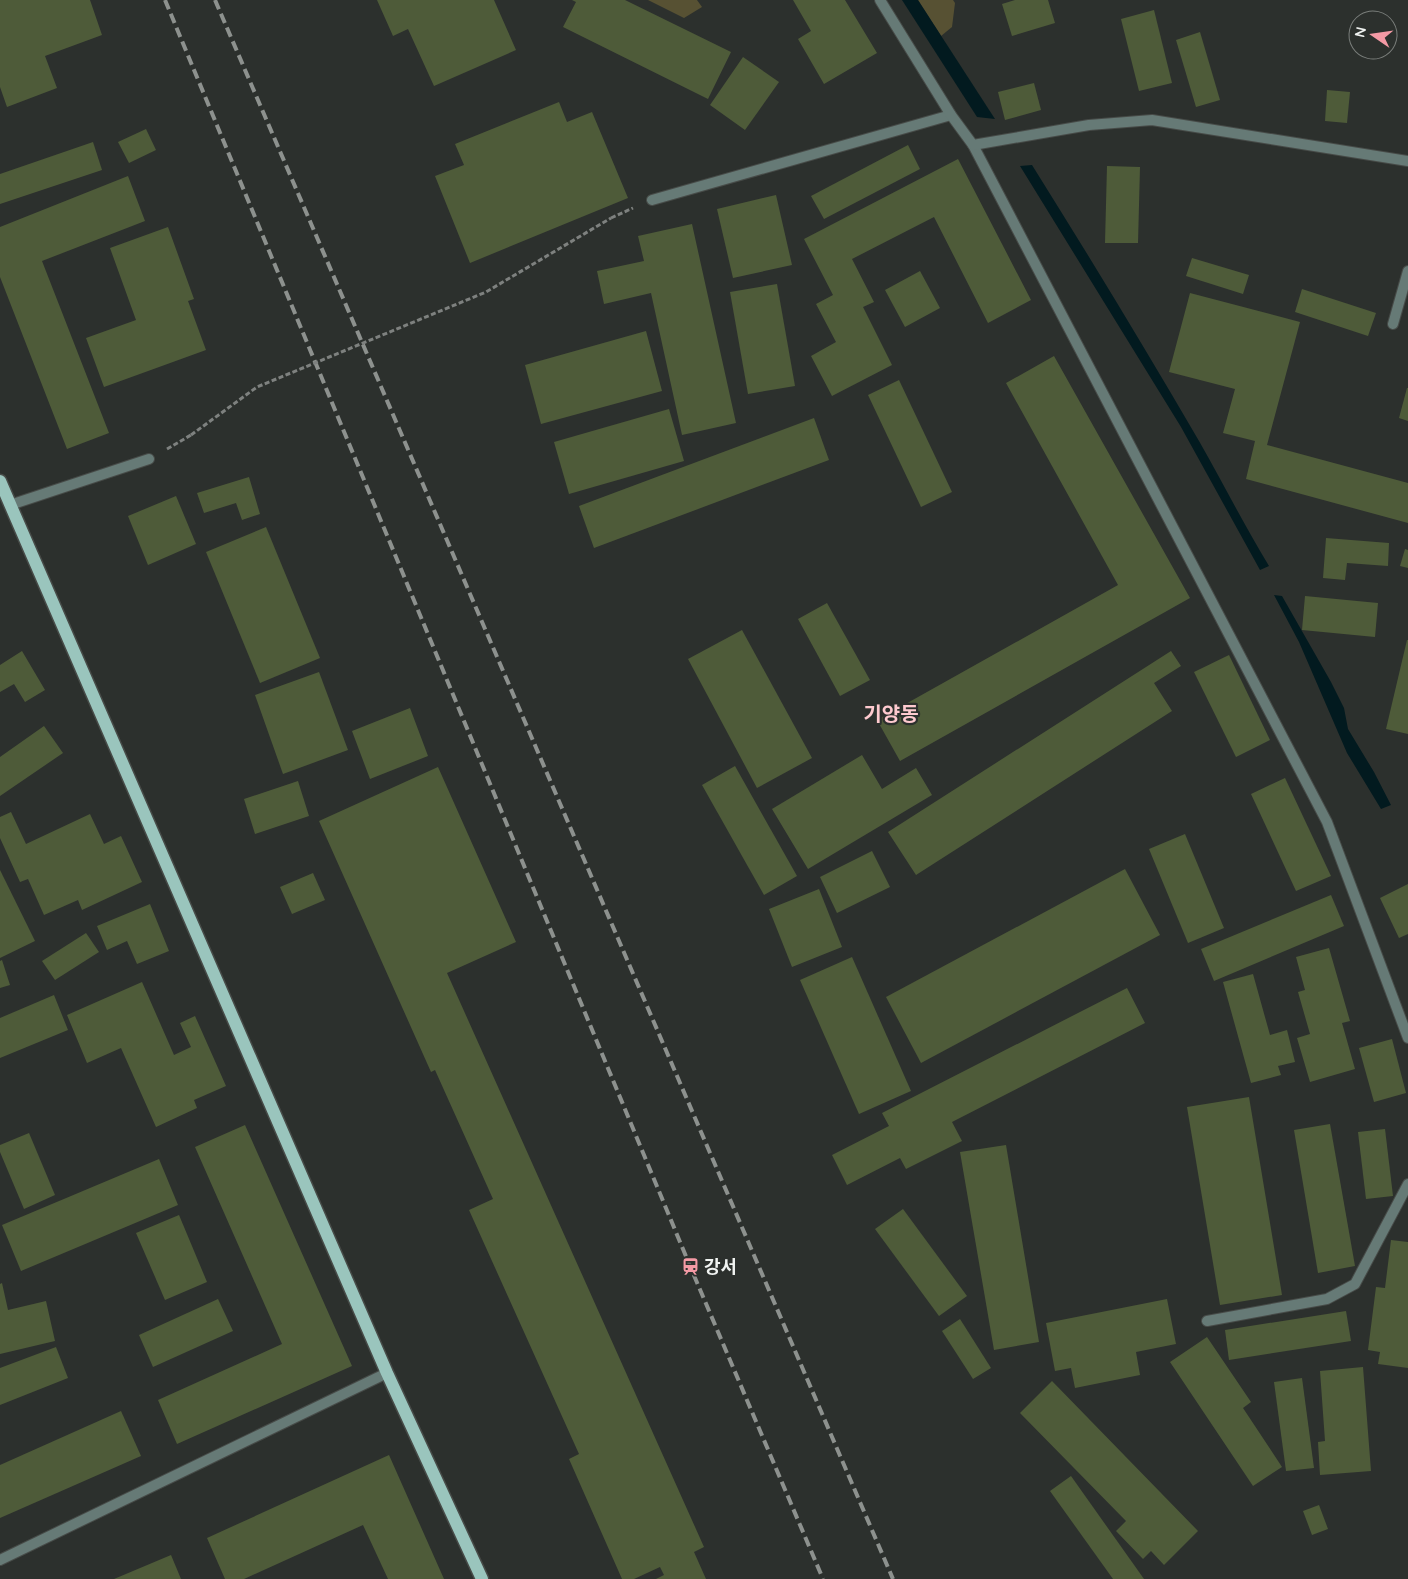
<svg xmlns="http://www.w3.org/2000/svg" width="1408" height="1579" font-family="Quicksand,'Noto Sans KR',sans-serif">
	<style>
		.green { fill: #575133 }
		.water { fill: #021a1f }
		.building { fill: #4e5b39 }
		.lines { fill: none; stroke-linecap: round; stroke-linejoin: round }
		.service-casing { stroke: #474b48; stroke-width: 12 }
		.minor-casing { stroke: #474b48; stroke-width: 12 }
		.tertiary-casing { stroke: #474b48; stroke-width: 12 }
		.primary-casing { stroke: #474b48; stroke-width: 15 }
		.path { stroke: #7e817f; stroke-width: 3; stroke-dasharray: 5 2.5; stroke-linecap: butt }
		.service { stroke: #667a76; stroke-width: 10 }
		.minor { stroke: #667a76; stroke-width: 10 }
		.tertiary { stroke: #667a76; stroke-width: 10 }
		.primary { stroke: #9ac5bd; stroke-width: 12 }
		.rail { stroke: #8d918e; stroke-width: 4; stroke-dasharray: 10 5; stroke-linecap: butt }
		.path-bridge { stroke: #7e817f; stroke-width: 3; stroke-dasharray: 5 2.5; stroke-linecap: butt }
		.labels { text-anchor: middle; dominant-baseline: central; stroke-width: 4.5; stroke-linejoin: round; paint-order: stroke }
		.poi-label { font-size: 18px; font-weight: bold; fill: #f0f3f1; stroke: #2c302d; text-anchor: start }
		.quarter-label { font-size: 20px; font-weight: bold; fill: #fecacf; stroke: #2c302d }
	</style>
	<rect width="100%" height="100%" fill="#2c302d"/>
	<!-- green -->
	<g class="green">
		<path d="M648,0H697L702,7L684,18Z"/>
		<path d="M918,0H953L955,3L952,27L941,36Z"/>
	</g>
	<!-- water -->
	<g class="water">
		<path d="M902,0H918L995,119L977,117Z"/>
		<path d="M1032,165C1089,256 1145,348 1199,441C1223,483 1244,525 1269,566L1260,570L1181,427L1020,166Z"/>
		<path d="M1274,595L1282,596L1331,682L1344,708L1348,729L1374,772L1391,805L1381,809L1347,753L1299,642Z"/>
	</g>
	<!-- building -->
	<g class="building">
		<path d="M0,0H90L102,35L45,56L57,88L7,107L0,87Z"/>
		<path d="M377,0H494L516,50L434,86L408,29L393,36Z"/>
		<path d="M572,0H625L731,52L708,99L563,27L576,2Z"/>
		<path d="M793,0H845L877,53L824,84L798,39L811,31Z"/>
		<path d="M1015,0H1048L1055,23L1012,36L1002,4Z"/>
		<path d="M1154,10L1172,83L1139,91L1121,19Z"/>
		<path d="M1200,32L1220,100L1196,107L1176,40Z"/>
		<path d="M743,57L779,82L745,130L710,105Z"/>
		<path d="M1034,83L1041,110L1005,120L998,92Z"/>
		<path d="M1327,90L1350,92L1347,123L1325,121Z"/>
		<path d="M559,102L567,122L592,112L628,198L470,263L435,176L464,165L455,144Z"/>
		<path d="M146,129L156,150L129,163L118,142Z"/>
		<path d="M93,142L102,170L0,204V174Z"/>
		<path d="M908,145L920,169L824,219L811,196Z"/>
		<path d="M958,159L1031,300L988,323L934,217L852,259L874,302L863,307L892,365L832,396L811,356L836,342L816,304L833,295L804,239Z"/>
		<path d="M1107,166L1140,167L1138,243H1105Z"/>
		<path d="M128,176L145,221L42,261L109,433L67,449L0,277V227Z"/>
		<path d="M776,195L792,265L733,278L717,209Z"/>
		<path d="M692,224L736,423L682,435L651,293L604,304L597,271L644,261L638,236Z"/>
		<path d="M168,227L194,299L188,301L206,350L104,387L86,338L136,320L110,248Z"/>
		<path d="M1192,258L1249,275L1243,294L1186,276Z"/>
		<path d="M920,271L940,308L905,327L885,290Z"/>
		<path d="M777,284L795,386L748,394L730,292Z"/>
		<path d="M1302,289L1376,313L1368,336L1295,312Z"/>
		<path d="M1190,293L1300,322L1267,445L1408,483V523L1246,479L1255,441L1223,433L1235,389L1169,372Z"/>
		<path d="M646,331L662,391L541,424L525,365Z"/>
		<path d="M1054,356L1190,598L900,761L877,720L1118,585L1006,383Z"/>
		<path d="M899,380L952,492L921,507L868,395Z"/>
		<path d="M1407,388H1408V421L1399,418Z"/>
		<path d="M669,409L684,461L569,494L554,442Z"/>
		<path d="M814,418L829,460L594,548L579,506Z"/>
		<path d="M249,477L260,514L242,520L236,503L204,513L197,493Z"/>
		<path d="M176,496L196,544L148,565L128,516Z"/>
		<path d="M266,527L320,658L260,683L206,552Z"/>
		<path d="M1326,538L1389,543L1388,566L1347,563L1345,580L1323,578Z"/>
		<path d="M1405,549L1408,550V568L1400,566Z"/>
		<path d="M1305,596L1378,603L1375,637L1302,630Z"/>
		<path d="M827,603L870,680L840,696L798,619Z"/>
		<path d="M742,630L812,758L757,788L688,659Z"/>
		<path d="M1407,640H1408V734L1386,729Z"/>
		<path d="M22,651L45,690L25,702L14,684L0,692V665Z"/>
		<path d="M1171,651L1181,666L1154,683L1172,711L916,875L888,832Z"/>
		<path d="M1229,655L1270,740L1236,757L1194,672Z"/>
		<path d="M319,672L348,750L283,774L255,695Z"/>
		<path d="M410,708L428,756L370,779L352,731Z"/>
		<path d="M44,726L63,753L0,796V757Z"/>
		<path d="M862,755L882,789L916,768L932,795L808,869L772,809Z"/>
		<path d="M735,766L797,876L764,895L702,785Z"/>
		<path d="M438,767L516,942L447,973L704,1547L694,1552L706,1579H656L664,1575L660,1567L634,1579H622L569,1459L579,1454L469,1210L493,1199L435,1070L431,1072L319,821Z"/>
		<path d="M1285,778L1331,876L1296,891L1251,794Z"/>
		<path d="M298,781L309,816L255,834L244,799Z"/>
		<path d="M11,812L26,844L90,814L104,844L121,836L142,882L82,910L78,900L44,915L28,879L20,882L0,838V817Z"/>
		<path d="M1185,834L1224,928L1188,943L1149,849Z"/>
		<path d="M872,851L890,887L837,913L820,877Z"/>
		<path d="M1125,869L1160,935L921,1063L886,997Z"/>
		<path d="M0,870L35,941L0,958Z"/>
		<path d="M313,873L325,900L292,914L280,887Z"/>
		<path d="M1408,884V934L1399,938L1380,898Z"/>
		<path d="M819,889L842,947L792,967L769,909Z"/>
		<path d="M1331,895L1344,926L1214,981L1201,949Z"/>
		<path d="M150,904L169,951L137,964L127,941L107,950L97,926Z"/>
		<path d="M86,933L99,952L55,980L42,961Z"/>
		<path d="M1329,948L1350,1021L1342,1023L1355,1069L1310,1082L1297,1038L1310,1034L1298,992L1305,990L1296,957Z"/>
		<path d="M852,957L911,1091L859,1114L800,980Z"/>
		<path d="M2,960L10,985L0,988V961Z"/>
		<path d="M1253,974L1270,1035L1287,1030L1295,1062L1278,1066L1281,1075L1251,1083L1223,982Z"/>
		<path d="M142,982L174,1055L191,1047L180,1023L195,1016L226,1086L194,1100L197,1108L156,1127L121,1048L87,1063L67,1015Z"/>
		<path d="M1127,988L1145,1023L952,1122L962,1141L906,1169L900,1158L847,1185L832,1155L889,1126L882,1113Z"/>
		<path d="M54,995L68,1030L0,1058V1018Z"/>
		<path d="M1392,1039L1406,1093L1374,1102L1359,1048Z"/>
		<path d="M1249,1097L1282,1295L1220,1305L1187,1107Z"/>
		<path d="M1330,1124L1355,1266L1318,1273L1294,1130Z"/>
		<path d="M245,1125L352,1366L177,1444L158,1400L282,1344L195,1147Z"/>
		<path d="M1385,1129L1393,1196L1366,1199L1358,1132Z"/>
		<path d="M29,1133L55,1195L24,1209L0,1152V1145Z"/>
		<path d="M1006,1145L1039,1342L994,1350L960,1152Z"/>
		<path d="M159,1159L178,1205L21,1271L2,1225Z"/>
		<path d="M903,1209L967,1296L939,1316L875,1229Z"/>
		<path d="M179,1215L207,1282L165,1300L136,1233Z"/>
		<path d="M1391,1240L1408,1242V1368L1378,1364L1380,1352L1368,1350L1376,1287L1385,1288Z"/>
		<path d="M2,1283L8,1310L46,1301L55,1341L0,1354V1284Z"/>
		<path d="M218,1299L233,1331L153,1367L139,1335Z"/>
		<path d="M1167,1299L1176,1344L1136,1352L1140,1375L1075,1388L1071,1368L1055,1371L1046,1323Z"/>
		<path d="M1346,1311L1351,1341L1229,1360L1225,1330Z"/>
		<path d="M960,1319L991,1368L973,1379L942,1331Z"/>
		<path d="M1207,1337L1251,1402L1243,1408L1282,1467L1253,1486L1170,1362Z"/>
		<path d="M56,1347L68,1378L0,1405V1368Z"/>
		<path d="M1363,1367L1371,1471L1320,1475L1318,1442L1325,1441L1320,1371Z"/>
		<path d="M1302,1378L1314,1468L1286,1471L1274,1382Z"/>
		<path d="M1052,1381L1198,1531L1164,1565L1151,1551L1143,1559L1116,1531L1126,1521L1020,1413Z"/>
		<path d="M121,1411L141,1456L0,1518V1465Z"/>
		<path d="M389,1455L444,1579H388L363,1525L244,1579H225L207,1538Z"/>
		<path d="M1071,1476L1144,1579H1113L1050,1491Z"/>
		<path d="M1319,1505L1328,1529L1312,1535L1303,1511Z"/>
		<path d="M171,1555L181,1579H114Z"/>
	</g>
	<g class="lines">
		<defs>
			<path id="service" d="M1393,324L1408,271"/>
			<g id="minor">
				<path d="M973,145L1327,822L1408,1038"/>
				<path d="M652,200L951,115"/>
				<path d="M10,505L149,459"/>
				<path d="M1207,1321L1327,1299L1355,1284L1408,1184"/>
			</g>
			<g id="tertiary">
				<path d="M880,0L951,115L973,145L1089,125L1152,120L1408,161"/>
				<path d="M0,1560L387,1373"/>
			</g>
			<path id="primary" d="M0,481L387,1373L482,1579"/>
		</defs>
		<!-- service casing -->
		<use href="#service" class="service-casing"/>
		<!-- minor casing -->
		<use href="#minor" class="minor-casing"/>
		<!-- tertiary casing -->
		<use href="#tertiary" class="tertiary-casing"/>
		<!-- primary casing -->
		<use href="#primary" class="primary-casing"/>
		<!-- path -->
		<g class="path">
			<path d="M611,218L633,208"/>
			<path d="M167,449L191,435"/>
		</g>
		<!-- service -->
		<use href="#service" class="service"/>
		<!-- minor -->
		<use href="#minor" class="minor"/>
		<!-- tertiary -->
		<use href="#tertiary" class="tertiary"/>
		<!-- primary -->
		<use href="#primary" class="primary"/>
		<!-- rail -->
		<g class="rail">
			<path d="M165,0L690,1266L823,1579"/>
			<path d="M215,0L893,1579"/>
		</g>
		<!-- path-bridge -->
		<path class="path-bridge" d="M191,435L257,387L486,292L611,218"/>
	</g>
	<!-- icons -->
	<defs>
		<symbol id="station-bare" viewBox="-9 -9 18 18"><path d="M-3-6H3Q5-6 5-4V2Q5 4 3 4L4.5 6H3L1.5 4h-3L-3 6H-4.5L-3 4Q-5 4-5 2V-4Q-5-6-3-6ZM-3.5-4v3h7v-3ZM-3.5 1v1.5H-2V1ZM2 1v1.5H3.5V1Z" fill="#f49aa5" stroke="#2c302d" stroke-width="2.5" paint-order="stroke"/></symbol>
	</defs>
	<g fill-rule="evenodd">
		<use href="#station-bare" x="678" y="1254" width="25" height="25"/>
	</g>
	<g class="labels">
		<!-- poi labels -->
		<g class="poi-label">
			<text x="704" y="1266">강서</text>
		</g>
		<!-- quarter labels -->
		<g class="quarter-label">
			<text x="891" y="713">기양동</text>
		</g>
	</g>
	<!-- north arrow -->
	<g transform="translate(1373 35) rotate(283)"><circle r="24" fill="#2c302d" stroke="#7a7e7b"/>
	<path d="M0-4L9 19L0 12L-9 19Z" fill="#f49aa5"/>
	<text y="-8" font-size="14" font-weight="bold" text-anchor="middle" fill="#f0f3f1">N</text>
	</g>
</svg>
